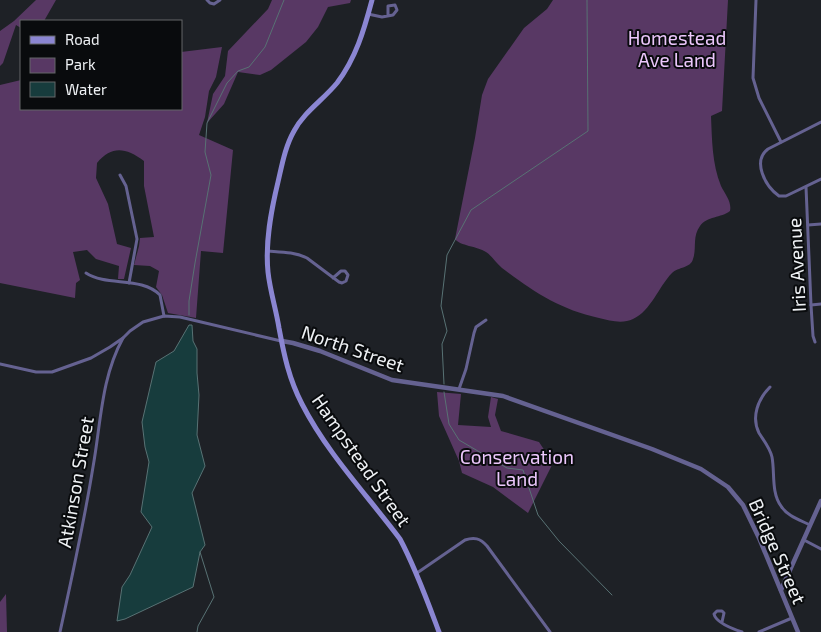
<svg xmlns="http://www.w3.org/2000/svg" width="821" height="632" font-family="'Exo 2',sans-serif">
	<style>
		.green { fill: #583864 }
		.water { fill: #173c3d; stroke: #587274 }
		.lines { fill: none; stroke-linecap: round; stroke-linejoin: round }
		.stream { stroke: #587274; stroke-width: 1 }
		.minor { stroke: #656291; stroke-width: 3 }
		.tertiary { stroke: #656291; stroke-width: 4.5 }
		.secondary { stroke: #8b86d2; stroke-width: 5 }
		.labels { text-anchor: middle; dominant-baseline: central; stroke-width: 4; stroke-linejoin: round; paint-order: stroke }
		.park-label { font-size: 19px; fill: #ecc7fc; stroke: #090b0d }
		.street-label { font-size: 19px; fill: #eef1f4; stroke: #090b0d }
	</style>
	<rect width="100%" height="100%" fill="#1e2126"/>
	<!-- green -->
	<g class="green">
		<path d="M36,0H56L44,21H21V28L16,25L3,63L0,66V31L14,21Z"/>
		<path d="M272,0H351L350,3L328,7L318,27L306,42L271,70L260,75L238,72L224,104L207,123L213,94L225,76L228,51L268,9Z"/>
		<path d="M553,0H728L722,111L711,116C712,139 712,164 721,186C725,194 732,202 730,211C721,218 707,216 700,226C692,237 697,248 693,259C691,268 678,267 672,273C659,286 651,311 633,319C623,324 610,321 599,318C559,309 534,292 502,268C496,263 492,256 486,252C477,246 460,246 455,239L475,138L482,95L488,79L524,28L547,9Z"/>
		<path d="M222,47L216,77L209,91L205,117L199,135L233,150L223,253L201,251L196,318L168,313L162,295L156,287L159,271L150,266L134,265L139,246L140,238L154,237L144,186V161C126,148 112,145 97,163L96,178L108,204L117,244L131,248L124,279H118L119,266L96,259L87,250L73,252L80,280L76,283L75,298L0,283V85L21,80V109H181V52Z"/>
		<path d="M437,392L461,394L458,425L491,427L488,417L491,397L498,399L495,415L501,431L539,442L553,463L528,513L493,487L462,473L459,461L439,416Z"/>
		<path d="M6,594L7,632H0V602Z"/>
	</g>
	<!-- water -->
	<path class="water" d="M189,325H192L193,341L197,349V373L199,395L197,435L205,466L192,493L205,545L200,552L193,587L125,619L117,621L122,587L130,575L152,527L141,512L149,462L145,447L142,422L156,362L174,351Z"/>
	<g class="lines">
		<!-- stream -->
		<g class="stream">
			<path d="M189,315V301L195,263L211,175L205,152L207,123L227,83L238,71L249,67L265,47L284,0"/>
			<path d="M444,384L442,344L447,331L441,306L447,255L471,210L588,131L587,0"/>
			<path d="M444,392L449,424L459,440L507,468L523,470L538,515L559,541L612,595"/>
			<path d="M197,632L198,626L214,597L200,552"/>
		</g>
		<!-- minor -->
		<g class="minor">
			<path d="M207,0L210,3L214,4L220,0"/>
			<path d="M756,0L753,78L759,98L781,142"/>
			<path d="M368,14L382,17L393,15L397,10L395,5L388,6V15"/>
			<path d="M821,122L768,149C752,161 765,186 779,196H786L821,179"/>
			<path d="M120,175L126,186L137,239L129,283"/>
			<path d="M806,187L811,305L813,336L815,342"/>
			<path d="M808,225L821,224"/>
			<path d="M268,251C281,252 295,252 307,258L339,282L342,283L346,281L348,275L345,271H341L333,278"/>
			<path d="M86,273C107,287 141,276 160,295L164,316"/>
			<path d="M811,305L821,304"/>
			<path d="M0,364L36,372H52L91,358L110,347L123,338L130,331L143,322L164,316L180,317L281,341"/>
			<path d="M770,387C758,399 751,417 759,433C764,441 770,448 772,457C775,473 771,492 781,506C787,516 800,520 810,525"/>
			<path d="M459,389L466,369L474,333L476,327L486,320"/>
			<path d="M804,540L821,549"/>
			<path d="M417,573L465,540C474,537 480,538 487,546L550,632"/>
			<path d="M722,622L724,613L722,611H717L714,614C716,623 733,629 742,632"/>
			<path d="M60,632C72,577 84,523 93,467C101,423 101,378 123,338"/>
			<path d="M759,632L792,618"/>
		</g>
		<!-- tertiary -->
		<g class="tertiary">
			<path d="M282,341L293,343L320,351L392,380L503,396L652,449L701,469L728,487L743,505L759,538L798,632"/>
			<path d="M781,590L821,501"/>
		</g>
		<!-- secondary -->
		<path class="secondary" d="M372,0C364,30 356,58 337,83C323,100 304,112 294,131C285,147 282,165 278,182C271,211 265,242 268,272C270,291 276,309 279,328C284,355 289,379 302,404C327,453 367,495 400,539C416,569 427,600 439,632"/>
	</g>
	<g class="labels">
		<!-- park labels -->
		<g class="park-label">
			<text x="677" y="37">Homestead<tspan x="677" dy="22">Ave Land</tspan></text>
			<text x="517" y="456">Conservation<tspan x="517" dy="22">Land</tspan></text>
		</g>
		<!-- street labels -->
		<g class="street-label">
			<text transform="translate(796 265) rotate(-93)">Iris Avenue</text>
			<text transform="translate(353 348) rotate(19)">North Street</text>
			<text transform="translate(362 460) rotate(55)">Hampstead Street</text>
			<text transform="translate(75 482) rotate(-80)">Atkinson Street</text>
			<text transform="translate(778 551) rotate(66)">Bridge Street</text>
		</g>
	</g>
	<!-- legend -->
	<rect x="20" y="20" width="162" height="90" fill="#090b0d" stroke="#656769"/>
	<rect x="30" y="36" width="25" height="8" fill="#8b86d2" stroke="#656769"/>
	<text x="65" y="45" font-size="15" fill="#eef1f4">Road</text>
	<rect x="30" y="58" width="25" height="15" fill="#583864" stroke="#656769"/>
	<text x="65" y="70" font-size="15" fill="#eef1f4">Park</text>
	<rect x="30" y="82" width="25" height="15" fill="#173c3d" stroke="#656769"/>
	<text x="65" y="95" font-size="15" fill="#eef1f4">Water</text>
</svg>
